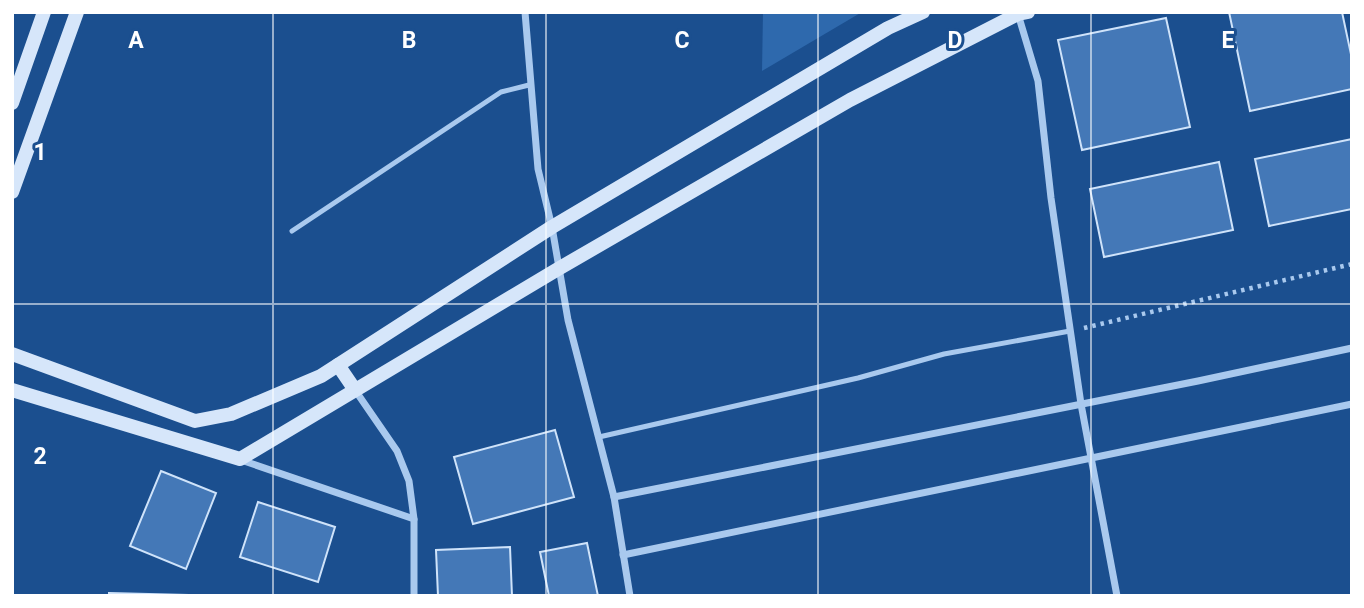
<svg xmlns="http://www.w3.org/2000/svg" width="1364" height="608" font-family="Roboto,sans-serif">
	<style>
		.green { fill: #2e69ad }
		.building { fill: #4478b7; stroke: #cfe3fa; stroke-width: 2 }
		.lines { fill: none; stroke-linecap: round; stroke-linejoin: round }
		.path { stroke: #a9c9ee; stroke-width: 4.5; stroke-dasharray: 3.5 5; stroke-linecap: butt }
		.lane { stroke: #a9c9ee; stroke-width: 5 }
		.street { stroke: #a9c9ee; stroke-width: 7 }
		.secondary { stroke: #d6e6fa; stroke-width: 14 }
		.grid { fill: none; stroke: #fff; stroke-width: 2; stroke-opacity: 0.55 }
		.grid-label { font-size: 23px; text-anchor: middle; font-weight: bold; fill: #fff; stroke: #1b4f8f; stroke-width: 6; stroke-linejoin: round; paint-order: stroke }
	</style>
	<rect width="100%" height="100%" fill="#1b4f8f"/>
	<!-- green -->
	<path class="green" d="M763,12H862L762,71Z"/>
	<!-- building -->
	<g class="building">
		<path d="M1229,12H1342L1352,59V89L1250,111Z"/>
		<path d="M1166,18L1190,127L1082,150L1058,40Z"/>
		<path d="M1352,139V209L1269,226L1255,159Z"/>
		<path d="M1219,162L1233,230L1104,257L1090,189Z"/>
		<path d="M555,430L574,497L473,524L454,457Z"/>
		<path d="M161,471L216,493L186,569L130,546Z"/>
		<path d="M258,502L335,527L318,582L240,557Z"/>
		<path d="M587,543L598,596H549L540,552Z"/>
		<path d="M510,547L512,596H438L436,550Z"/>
		<path d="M109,593L188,595V596H109Z"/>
	</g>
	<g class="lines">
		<!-- path -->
		<path class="path" d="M1084,328L1352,264"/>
		<!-- lane -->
		<g class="lane">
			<path d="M292,231L501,92L529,85"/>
			<path d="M599,437L858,378L944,354L1070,331"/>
		</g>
		<!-- street -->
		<g class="street">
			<path d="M525,12L538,169L552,227L568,320L614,497L630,596"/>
			<path d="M1018,14L1038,81L1051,198L1081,404L1117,596"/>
			<path d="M355,390L397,451L409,481L414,519"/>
			<path d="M241,460L414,519V596"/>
			<path d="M614,497L1198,381L1352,348"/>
			<path d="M623,555L1352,404"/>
		</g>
		<!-- secondary -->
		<g class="secondary">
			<path d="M12,103L44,12"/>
			<path d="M12,192L77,12"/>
			<path d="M12,354L195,421L231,414L321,376L552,227L888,28L923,12"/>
			<path d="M338,365L355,390"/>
			<path d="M12,390L240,459L558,269L850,100L1018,14L1028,12"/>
		</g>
	</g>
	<!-- grid -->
	<path class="grid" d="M273,12V596M546,12V596M818,12V596M1091,12V596M12,304H1352"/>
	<g class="grid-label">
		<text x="136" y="48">A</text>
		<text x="409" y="48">B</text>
		<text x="682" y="48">C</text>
		<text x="955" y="48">D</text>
		<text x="1228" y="48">E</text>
		<text x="40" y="160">1</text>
		<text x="40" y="464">2</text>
	</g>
	<!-- border -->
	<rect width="1364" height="608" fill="none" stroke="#ffffff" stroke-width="28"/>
</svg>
